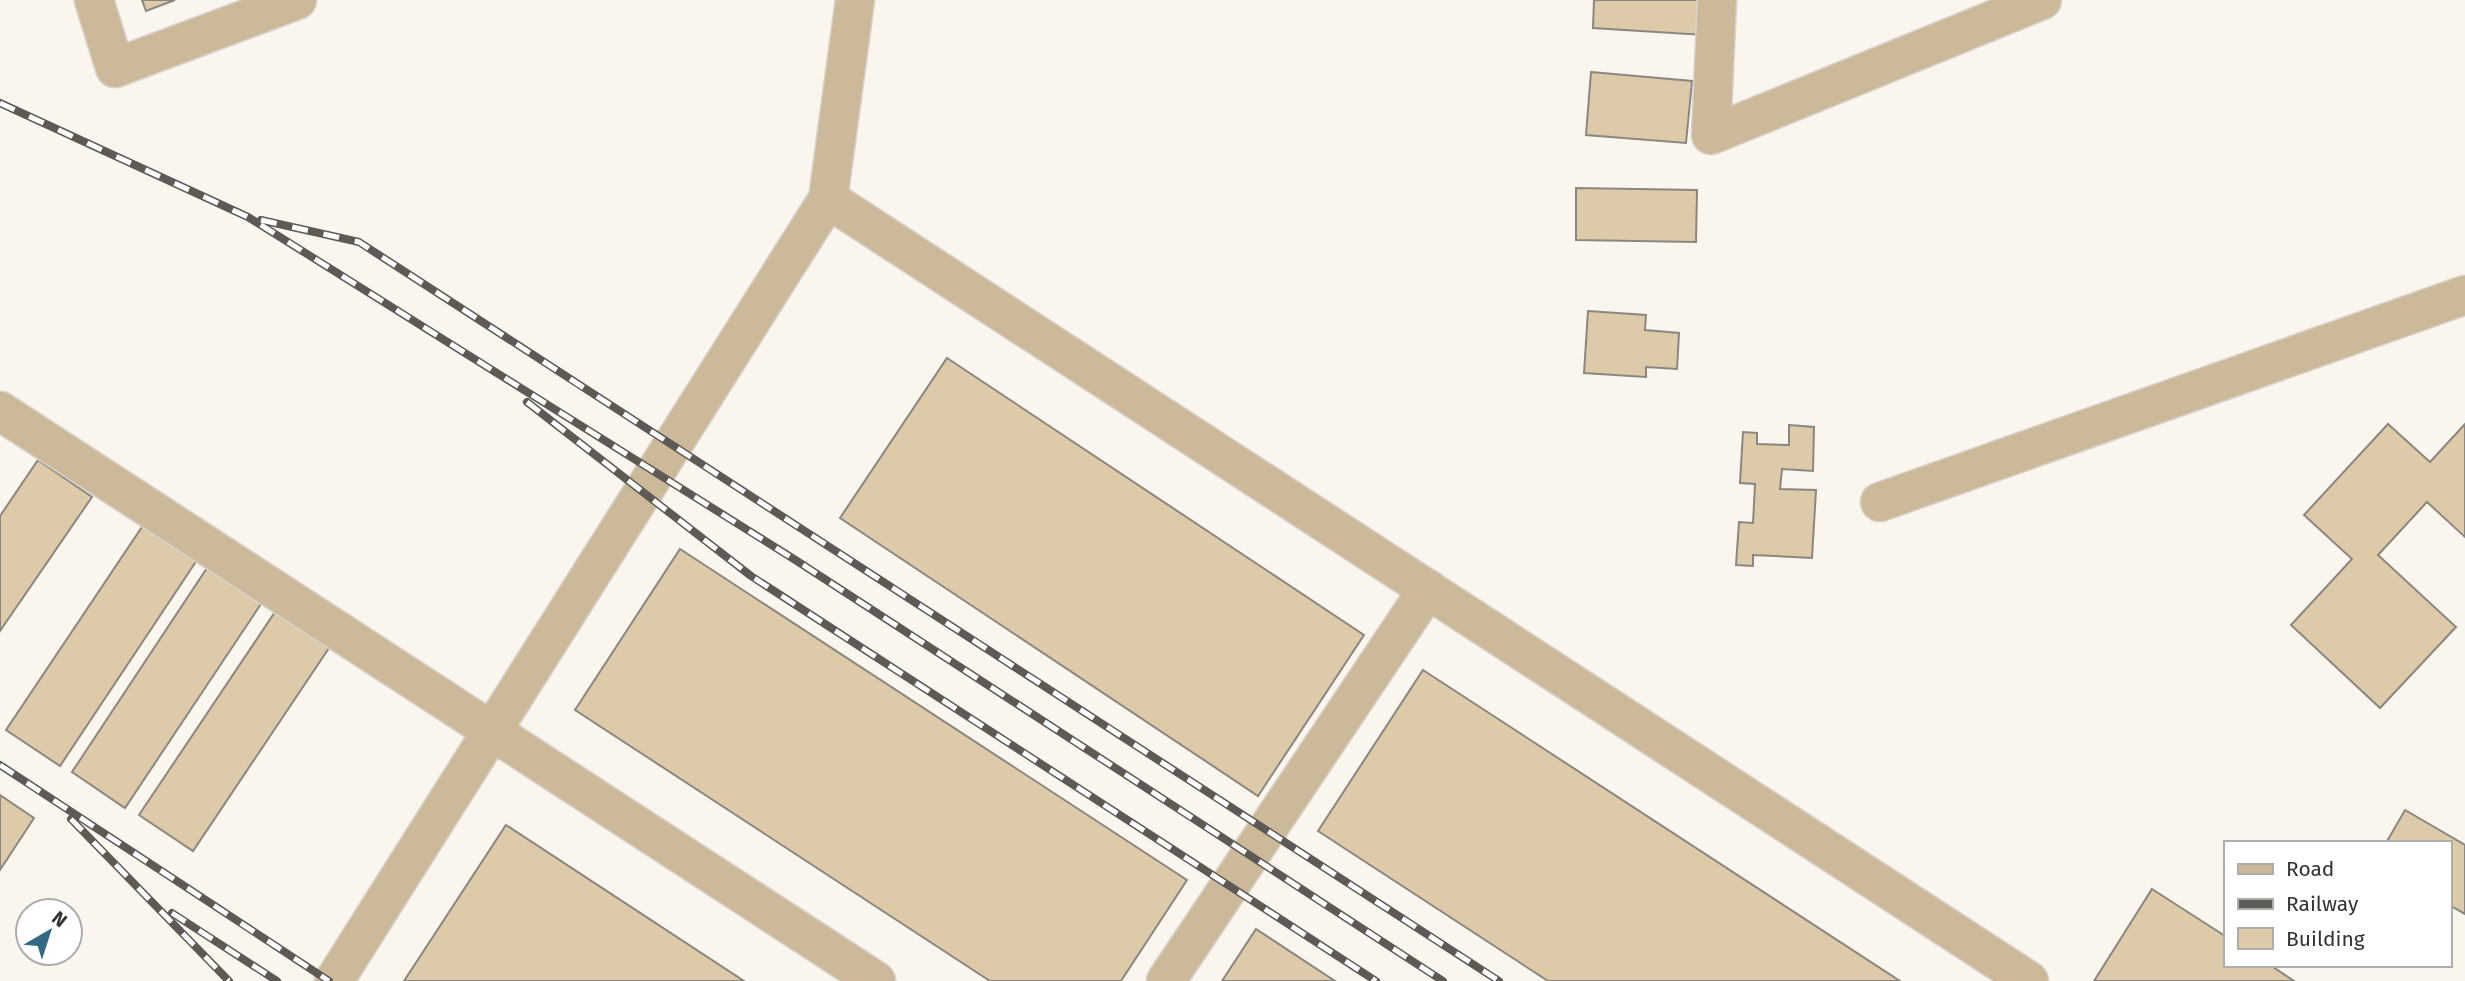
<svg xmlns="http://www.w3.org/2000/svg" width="2465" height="981" font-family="'Fira Sans',sans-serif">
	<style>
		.building { fill: #ddcaa9; stroke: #8b8780; stroke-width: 2 }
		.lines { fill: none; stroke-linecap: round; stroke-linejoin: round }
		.minor-casing { stroke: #d7d3cc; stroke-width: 41 }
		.minor { stroke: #ccb999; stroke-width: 38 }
		.rail-casing { stroke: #5d5a56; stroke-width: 8 }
		.rail { stroke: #fff; stroke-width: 5; stroke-dasharray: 16; stroke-linecap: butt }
	</style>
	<rect width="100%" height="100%" fill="#faf6ee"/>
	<!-- building -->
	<g class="building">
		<path d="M142,0H175L146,11Z"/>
		<path d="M1594,0H1706L1704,35L1593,28Z"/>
		<path d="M1591,72L1692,81L1686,143L1586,135Z"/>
		<path d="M1576,188L1697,190L1696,242L1576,240Z"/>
		<path d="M1588,311L1646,315L1645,330L1679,333L1677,369L1646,367V377L1584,373Z"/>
		<path d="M947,358L1364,635L1258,796L840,518Z"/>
		<path d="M2388,424L2430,462L2465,424V537L2427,502L2378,555L2456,627L2380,708L2291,625L2352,559L2304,515Z"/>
		<path d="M1789,425L1814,427L1813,471L1782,469L1780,489L1816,490L1812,558L1753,555V566L1736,565L1739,522L1753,523L1755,484L1740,483L1743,432L1757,433V444L1789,445Z"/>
		<path d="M38,460L92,497L0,631V516Z"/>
		<path d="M144,524L197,560L60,766L6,730Z"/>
		<path d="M680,549L1187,880L1121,981H990L575,710Z"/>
		<path d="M209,565L263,601L125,808L72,772Z"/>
		<path d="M277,609L331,645L193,851L139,815Z"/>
		<path d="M1423,670L1900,981H1548L1318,831Z"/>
		<path d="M0,795L34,818L0,870Z"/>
		<path d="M2405,810L2465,845V914L2449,905V843H2386Z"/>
		<path d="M506,825L744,981H404Z"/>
		<path d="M2152,889L2225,936V965H2270L2294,981H2094Z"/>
		<path d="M1256,929L1335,981H1222Z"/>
	</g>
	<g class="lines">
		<defs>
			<g id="minor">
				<path d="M94,0L115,68L297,0"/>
				<path d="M1717,0L1711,135L2042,0"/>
				<path d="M828,199L2029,981"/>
				<path d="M0,411L876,981"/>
				<path d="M1880,502L2465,295"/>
				<path d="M334,981L828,199L855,0"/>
				<path d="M1166,981L1428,589"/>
			</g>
		</defs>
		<!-- minor casing -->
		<use href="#minor" class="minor-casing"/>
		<!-- minor -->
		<use href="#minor" class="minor"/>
		<defs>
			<g id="rail">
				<path d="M0,103L248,217L797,561L1443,981"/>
				<path d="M261,220L359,242L1499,981"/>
				<path d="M527,402L751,576L1376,981"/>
				<path d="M0,765L329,981"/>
				<path d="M71,819L229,981"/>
				<path d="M172,913L277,981"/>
			</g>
		</defs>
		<!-- rail casing -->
		<use href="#rail" class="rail-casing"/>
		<!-- rail -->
		<use href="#rail" class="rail"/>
	</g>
	<!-- legend -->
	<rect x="2224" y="841" width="228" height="126" fill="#ffffff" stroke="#aeadac" stroke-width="2"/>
	<rect x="2238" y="864" width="35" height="10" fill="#ccb999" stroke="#aeadac" stroke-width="2"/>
	<text x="2286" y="876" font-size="21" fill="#353330">Road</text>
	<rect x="2238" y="899" width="35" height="10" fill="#5d5a56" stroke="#aeadac" stroke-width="2"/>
	<text x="2286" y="911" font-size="21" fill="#353330">Railway</text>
	<rect x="2238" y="928" width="35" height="21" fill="#ddcaa9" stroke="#aeadac" stroke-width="2"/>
	<text x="2286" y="946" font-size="21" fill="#353330">Building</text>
	<!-- north arrow -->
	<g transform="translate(49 932) rotate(39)"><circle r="33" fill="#ffffff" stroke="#aeadac" stroke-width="2"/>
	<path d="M0-5L12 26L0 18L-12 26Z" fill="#326984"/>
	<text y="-10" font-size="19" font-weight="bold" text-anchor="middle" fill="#353330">N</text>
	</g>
</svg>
